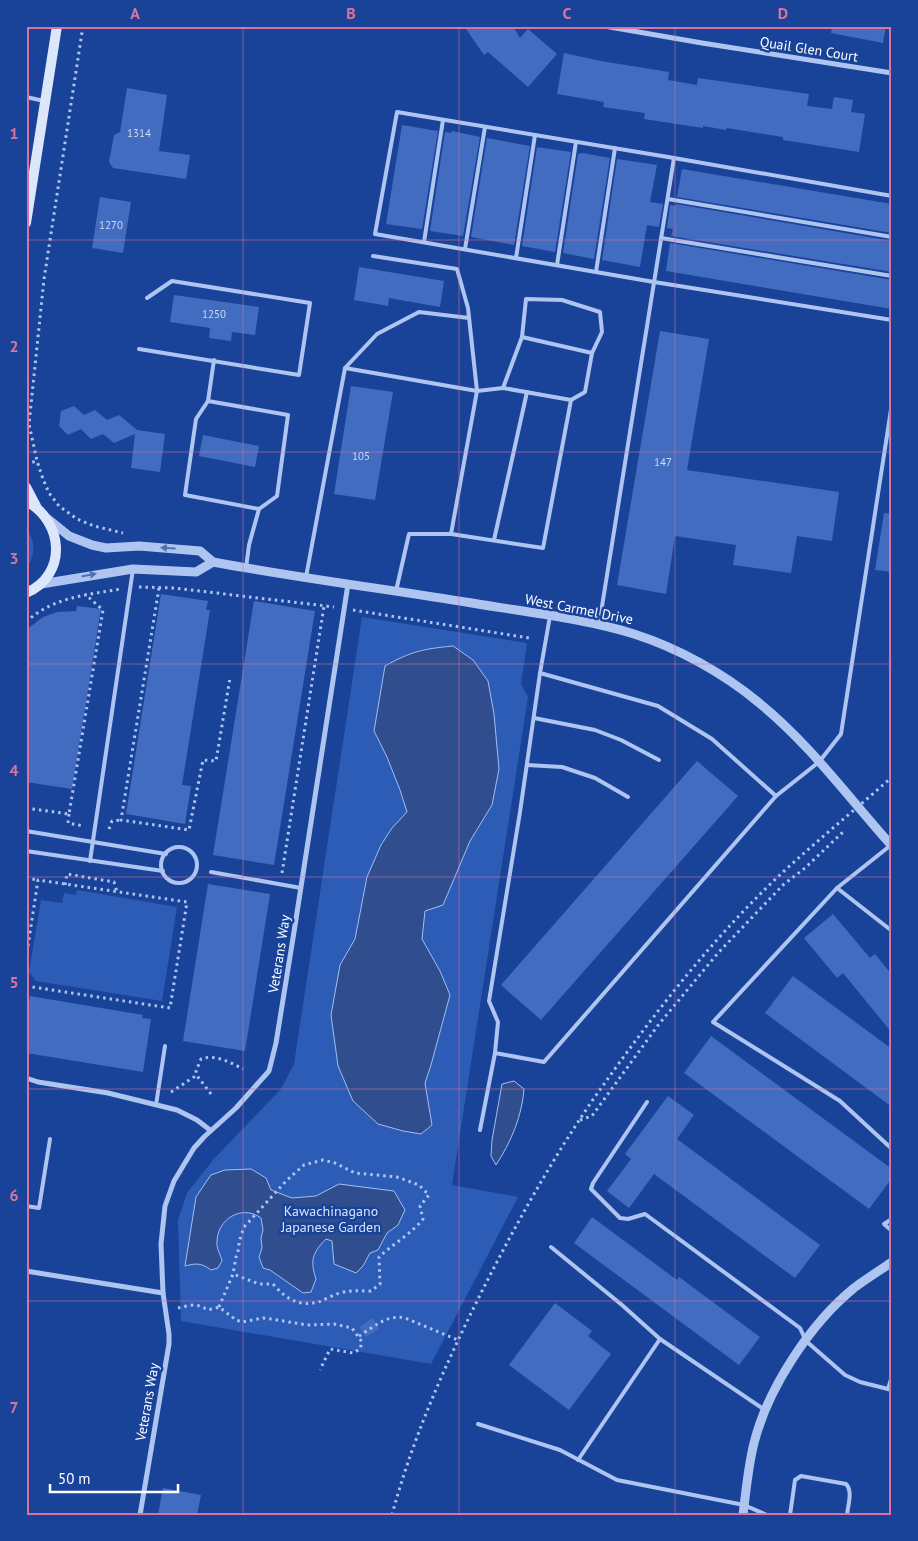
<svg xmlns="http://www.w3.org/2000/svg" width="918" height="1541" font-family="'PT Sans',sans-serif">
	<style>
		.green { fill: #2d5cb6 }
		.water { fill: #304e8e; stroke: #a2bef3 }
		.building { fill: #426cc0 }
		.lines { fill: none; stroke-linecap: round; stroke-linejoin: round }
		.path { stroke: #afc5f1; stroke-width: 3; stroke-dasharray: 2.5 4; stroke-linecap: butt }
		.service { stroke: #afc5f1; stroke-width: 4 }
		.minor { stroke: #afc5f1; stroke-width: 5 }
		.tertiary { stroke: #afc5f1; stroke-width: 9 }
		.secondary { stroke: #dde7fc; stroke-width: 10 }
		.path-bridge { stroke: #afc5f1; stroke-width: 3; stroke-dasharray: 2.5 4; stroke-linecap: butt }
		.oneway { fill: #4e70b8 }
		.grid { fill: none; stroke: #da749d; stroke-width: 1; stroke-opacity: 0.55 }
		.labels { text-anchor: middle; dominant-baseline: central; stroke-width: 5; stroke-linejoin: round; paint-order: stroke }
		.number-label { font-size: 11px; fill: #d0daef }
		.street-label { font-size: 14px; fill: #fff; stroke: #194399 }
		.park-label { font-size: 14px; fill: #d6e3fc; stroke: #194399 }
		.neatline { fill: none; stroke: #da749d; stroke-width: 2 }
		.grid-label { font-size: 16px; text-anchor: middle; font-weight: bold; fill: #da749d }
	</style>
	<rect width="100%" height="100%" fill="#194399"/>
	<!-- green -->
	<g class="green">
		<path d="M26,529C36,541 36,556 26,568Z"/>
		<path d="M362,617L527,643L521,684L528,697L452,1185L518,1197L431,1364L181,1321L178,1220L187,1193L213,1160L281,1089L294,1064Z"/>
		<path d="M77,890L177,907L162,1001L36,981L29,972L41,900L62,903L64,893L76,895Z"/>
	</g>
	<!-- water -->
	<g class="water">
		<path d="M453,646L473,660L488,681L494,714L499,769L492,805L470,841L443,905L425,911L422,939L440,971L450,995L431,1065L425,1083L432,1125L421,1134L403,1131L378,1124L353,1101L338,1066L331,1015L340,965L355,939L367,877L381,845L392,828L407,812L400,790L387,757L374,731L385,666C412,651 423,649 453,646Z"/>
		<path d="M514,1081L524,1089C522,1116 511,1142 496,1165L491,1156L492,1140L502,1084Z"/>
		<path d="M251,1169L266,1178L271,1190L292,1198L316,1196L339,1184L394,1191L405,1210L398,1225L387,1233L378,1250L370,1253L363,1266L356,1273L334,1264L332,1241L326,1239C312,1253 310,1261 316,1279L311,1292L303,1293L270,1270L263,1268L259,1257L262,1248L261,1238L263,1230L261,1218C242,1204 217,1219 217,1242C216,1248 221,1255 222,1261L218,1268L211,1270C202,1263 196,1263 185,1266L196,1197L206,1182L211,1175L225,1170Z"/>
	</g>
	<!-- building -->
	<g class="building">
		<path d="M464,26H513L520,38L528,29L557,54L528,87L488,52L484,55Z"/>
		<path d="M832,26H886L883,43L831,33Z"/>
		<path d="M564,53L601,61L669,72L668,80L697,85L698,78L809,94L807,106L832,109L834,97L853,100L851,112L865,114L859,152L783,140V137L727,128L726,130L703,126V128L644,119L645,113L603,107L604,102L557,94Z"/>
		<path d="M127,88L167,95L159,151L190,155L186,179L113,168L109,162L114,135L120,132Z"/>
		<path d="M402,125L438,131L422,229L386,224Z"/>
		<path d="M452,131L480,137L463,236L430,231L445,132L451,133Z"/>
		<path d="M487,138L530,146L514,245L471,237Z"/>
		<path d="M537,147L571,152L555,252L522,246Z"/>
		<path d="M583,153L610,158L594,259L563,253L578,154Z"/>
		<path d="M617,159L657,165L650,202L663,204L659,227L647,225L640,267L602,260Z"/>
		<path d="M682,169L892,204V233L677,197Z"/>
		<path d="M100,197L131,202L123,253L92,248Z"/>
		<path d="M676,204L892,241V272L671,236L673,229L667,228L670,205L676,206Z"/>
		<path d="M670,243L892,280V309L666,271Z"/>
		<path d="M359,267L444,281L440,307L389,298L388,306L354,300Z"/>
		<path d="M174,295L259,307L255,335L232,332L231,341L209,338L210,328L170,322Z"/>
		<path d="M660,331L709,339L687,470L839,492L832,541L797,536L791,573L733,565L736,545L675,536L666,594L617,585Z"/>
		<path d="M351,386L393,392L375,500L334,494Z"/>
		<path d="M74,406L84,415L95,410L107,420L119,415L137,430L165,434L160,472L131,468L135,434L114,443L103,434L91,439L81,429L68,435L59,426L61,411Z"/>
		<path d="M203,435L259,446L255,467L199,456Z"/>
		<path d="M884,513L892,514V572L875,570Z"/>
		<path d="M161,594L208,601L206,610H210L182,785L191,786L185,824L126,814Z"/>
		<path d="M254,601L315,611L274,865L213,855Z"/>
		<path d="M77,606L101,609L72,789L26,782V630L43,617L57,612L76,611Z"/>
		<path d="M697,761L738,796L541,1020L501,985Z"/>
		<path d="M208,884L270,894L245,1051L183,1041Z"/>
		<path d="M833,914L870,958L875,954L892,975V1033L843,973L837,978L804,938Z"/>
		<path d="M793,976L892,1049V1107L765,1013Z"/>
		<path d="M30,996L143,1015L142,1018L151,1019L143,1072L26,1053V1019Z"/>
		<path d="M711,1036L892,1169V1178L869,1209L684,1073Z"/>
		<path d="M668,1096L694,1115L677,1139L820,1245L795,1278L654,1174L629,1208L607,1191L631,1159L625,1154Z"/>
		<path d="M592,1217L677,1280L679,1277L760,1337L739,1365L574,1243Z"/>
		<path d="M555,1303L592,1331L588,1336L611,1354L569,1410L509,1365Z"/>
		<path d="M373,1318L379,1329L366,1337L359,1327Z"/>
		<path d="M163,1488L201,1495L197,1515H158Z"/>
	</g>
	<g class="lines">
		<!-- path -->
		<g class="path">
			<path d="M83,26L44,279L29,424L37,461L43,479L49,493L59,506L77,519L94,526L123,533"/>
			<path d="M26,28V26"/>
			<path d="M26,464L37,461"/>
			<path d="M139,587L174,588L334,607"/>
			<path d="M159,588L121,820L189,830L203,760L216,761L230,678"/>
			<path d="M353,610L529,638"/>
			<path d="M26,622C53,597 86,595 121,589"/>
			<path d="M26,808L69,814L103,610L85,594"/>
			<path d="M69,814L68,823L84,826"/>
			<path d="M109,829L112,821L121,820"/>
			<path d="M282,873L324,606"/>
			<path d="M26,878L38,880"/>
			<path d="M65,885L67,874L114,882L117,892"/>
			<path d="M26,959L38,880L187,902L170,1008L26,986"/>
			<path d="M171,1092L197,1075"/>
			<path d="M211,1094L198,1077L196,1071L201,1059C215,1054 230,1062 243,1069"/>
			<path d="M580,1120L592,1116L659,1024L718,953L783,885L805,868L843,832"/>
			<path d="M219,1307L233,1274L236,1257L239,1248V1242L244,1227L287,1180L304,1165L323,1160L335,1163L355,1173L397,1177L419,1185L429,1195L420,1206L423,1219C411,1234 393,1244 379,1257L380,1284L371,1291C360,1291 351,1290 340,1293C332,1295 325,1300 318,1302C298,1307 285,1298 273,1284H259L233,1274"/>
			<path d="M178,1308C183,1307 189,1305 195,1305C207,1307 204,1312 219,1307L236,1320L242,1322L263,1318L271,1319L307,1325L334,1324L352,1328L362,1342L360,1349L353,1353L330,1349L320,1370"/>
			<path d="M359,1336C374,1327 387,1314 405,1318L458,1340"/>
			<path d="M392,1515C413,1436 447,1361 483,1289C516,1224 551,1161 592,1101"/>
		</g>
		<!-- service -->
		<g class="service">
			<path d="M26,97L44,101"/>
			<path d="M892,196L674,158L397,112L375,234L654,282L892,320"/>
			<path d="M668,199L892,237"/>
			<path d="M661,238L892,276"/>
			<path d="M424,242L443,120"/>
			<path d="M465,249L485,127"/>
			<path d="M373,256L457,269L468,308L477,391L503,388L571,400L543,548L451,534"/>
			<path d="M516,258L535,135"/>
			<path d="M557,265L576,142"/>
			<path d="M596,272L615,148"/>
			<path d="M522,337L592,353"/>
			<path d="M139,349L299,375L310,303L172,281L147,298"/>
			<path d="M214,360L208,401L196,419L185,495L259,509"/>
			<path d="M345,368L377,334L419,312L469,318"/>
			<path d="M503,388L522,337L526,299L562,300L600,312L602,332L592,353L585,392L571,400"/>
			<path d="M208,401L288,415L277,496L259,509L249,545L246,568"/>
			<path d="M494,540L527,392"/>
			<path d="M306,577L345,368L477,391L451,534H409L396,591"/>
			<path d="M550,616L540,673L658,706L712,739L776,796"/>
			<path d="M599,625L674,158"/>
			<path d="M534,718L595,730L621,740L659,760"/>
			<path d="M527,765L562,767L595,778L628,797"/>
			<path d="M26,831L166,854"/>
			<circle cx="179" cy="865" r="18"/>
			<path d="M26,851L163,871"/>
			<path d="M90,861L133,569"/>
			<path d="M211,872L301,888"/>
			<path d="M837,888L891,845"/>
			<path d="M892,931L837,888L713,1022L840,1101L892,1149"/>
			<path d="M495,1053L498,1022L489,1001L520,812L540,673"/>
			<path d="M647,1102L593,1183L591,1189L620,1218L628,1219L645,1214L800,1328L806,1341L845,1375L860,1382L892,1390"/>
			<path d="M156,1105L165,1046"/>
			<path d="M480,1130L495,1053L544,1062L776,796L819,762L841,734L892,403"/>
			<path d="M26,1206L39,1208L50,1139"/>
			<path d="M892,1219L884,1224L892,1231"/>
			<path d="M551,1247L622,1305L660,1339"/>
			<path d="M888,1389L892,1376"/>
			<path d="M478,1424L560,1450L617,1480L744,1505L767,1515"/>
			<path d="M578,1460L660,1339L765,1410"/>
			<path d="M790,1515L795,1480L801,1476L846,1484C853,1491 848,1505 847,1515"/>
		</g>
		<!-- minor -->
		<g class="minor">
			<path d="M604,26L702,43L892,73"/>
			<path d="M26,1078L38,1082L108,1093L177,1110L197,1120L210,1130"/>
			<path d="M26,1271L163,1293"/>
			<path d="M140,1515L169,1344V1334L163,1293L161,1244L165,1206L174,1181L194,1148L204,1137L236,1108L269,1071L276,1043L294,932L348,584"/>
		</g>
		<!-- tertiary -->
		<g class="tertiary">
			<path d="M48,519L69,536L92,545L106,548L139,546L200,551L213,562C299,578 386,589 472,603C524,612 583,618 634,634C678,648 723,673 758,702C809,743 848,797 892,846"/>
			<path d="M41,584L133,569L196,572L213,562"/>
			<path d="M743,1515C746,1491 748,1467 754,1443C768,1388 810,1324 854,1288C866,1279 879,1271 892,1262"/>
		</g>
		<!-- secondary -->
		<g class="secondary">
			<path d="M26,223L57,26"/>
			<path d="M26,487L36,506"/>
			<path d="M26,501C64,521 68,575 26,593"/>
		</g>
		<!-- path-bridge -->
		<path class="path-bridge" d="M592,1101C649,1020 710,940 783,872C819,839 856,809 892,777"/>
	</g>
	<!-- one-way arrows -->
	<defs><path id="oneway-solid" d="M-6-.8H1V-3.2L6.5 0L1 3.2V.8H-6Z" transform="scale(1.25)"/></defs>
	<g class="oneway">
		<use href="#oneway-solid" transform="translate(168 548) rotate(-176)"/>
		<use href="#oneway-solid" transform="translate(89 575) rotate(-11)"/>
	</g>
	<!-- grid -->
	<path class="grid" d="M243,26V1515M459,26V1515M675,26V1515M26,240H892M26,452H892M26,664H892M26,877H892M26,1089H892M26,1301H892"/>
	<g class="labels">
		<!-- number labels -->
		<g class="number-label">
			<text x="139" y="133">1314</text>
			<text x="111" y="225">1270</text>
			<text x="214" y="314">1250</text>
			<text x="361" y="456">105</text>
			<text x="663" y="462">147</text>
		</g>
		<!-- street labels -->
		<g class="street-label">
			<text transform="translate(809 49) rotate(9)">Quail Glen Court</text>
			<text transform="translate(579 609) rotate(11)">West Carmel Drive</text>
			<text transform="translate(279 954) rotate(-81)">Veterans Way</text>
			<text transform="translate(147 1402) rotate(-80)">Veterans Way</text>
		</g>
		<!-- park labels -->
		<g class="park-label">
			<text x="331" y="1211">Kawachinagano<tspan x="331" dy="16">Japanese Garden</tspan></text>
		</g>
	</g>
	<!-- border -->
	<rect width="918" height="1541" fill="none" stroke="#194399" stroke-width="55"/>
	<!-- scale -->
	<path d="M50 1484v8h128v-8" fill="none" stroke="#ffffff" stroke-width="2.5"/>
	<text x="58" y="1484" font-size="15" fill="#ffffff" stroke="#194399" stroke-width="4" paint-order="stroke">50 m</text>
	<rect x="28" y="28" width="862" height="1486" class="neatline"/>
	<g class="grid-label">
		<text x="135" y="19">A</text>
		<text x="351" y="19">B</text>
		<text x="567" y="19">C</text>
		<text x="783" y="19">D</text>
		<text x="14" y="139">1</text>
		<text x="14" y="352">2</text>
		<text x="14" y="564">3</text>
		<text x="14" y="776">4</text>
		<text x="14" y="988">5</text>
		<text x="14" y="1201">6</text>
		<text x="14" y="1413">7</text>
	</g>
</svg>
